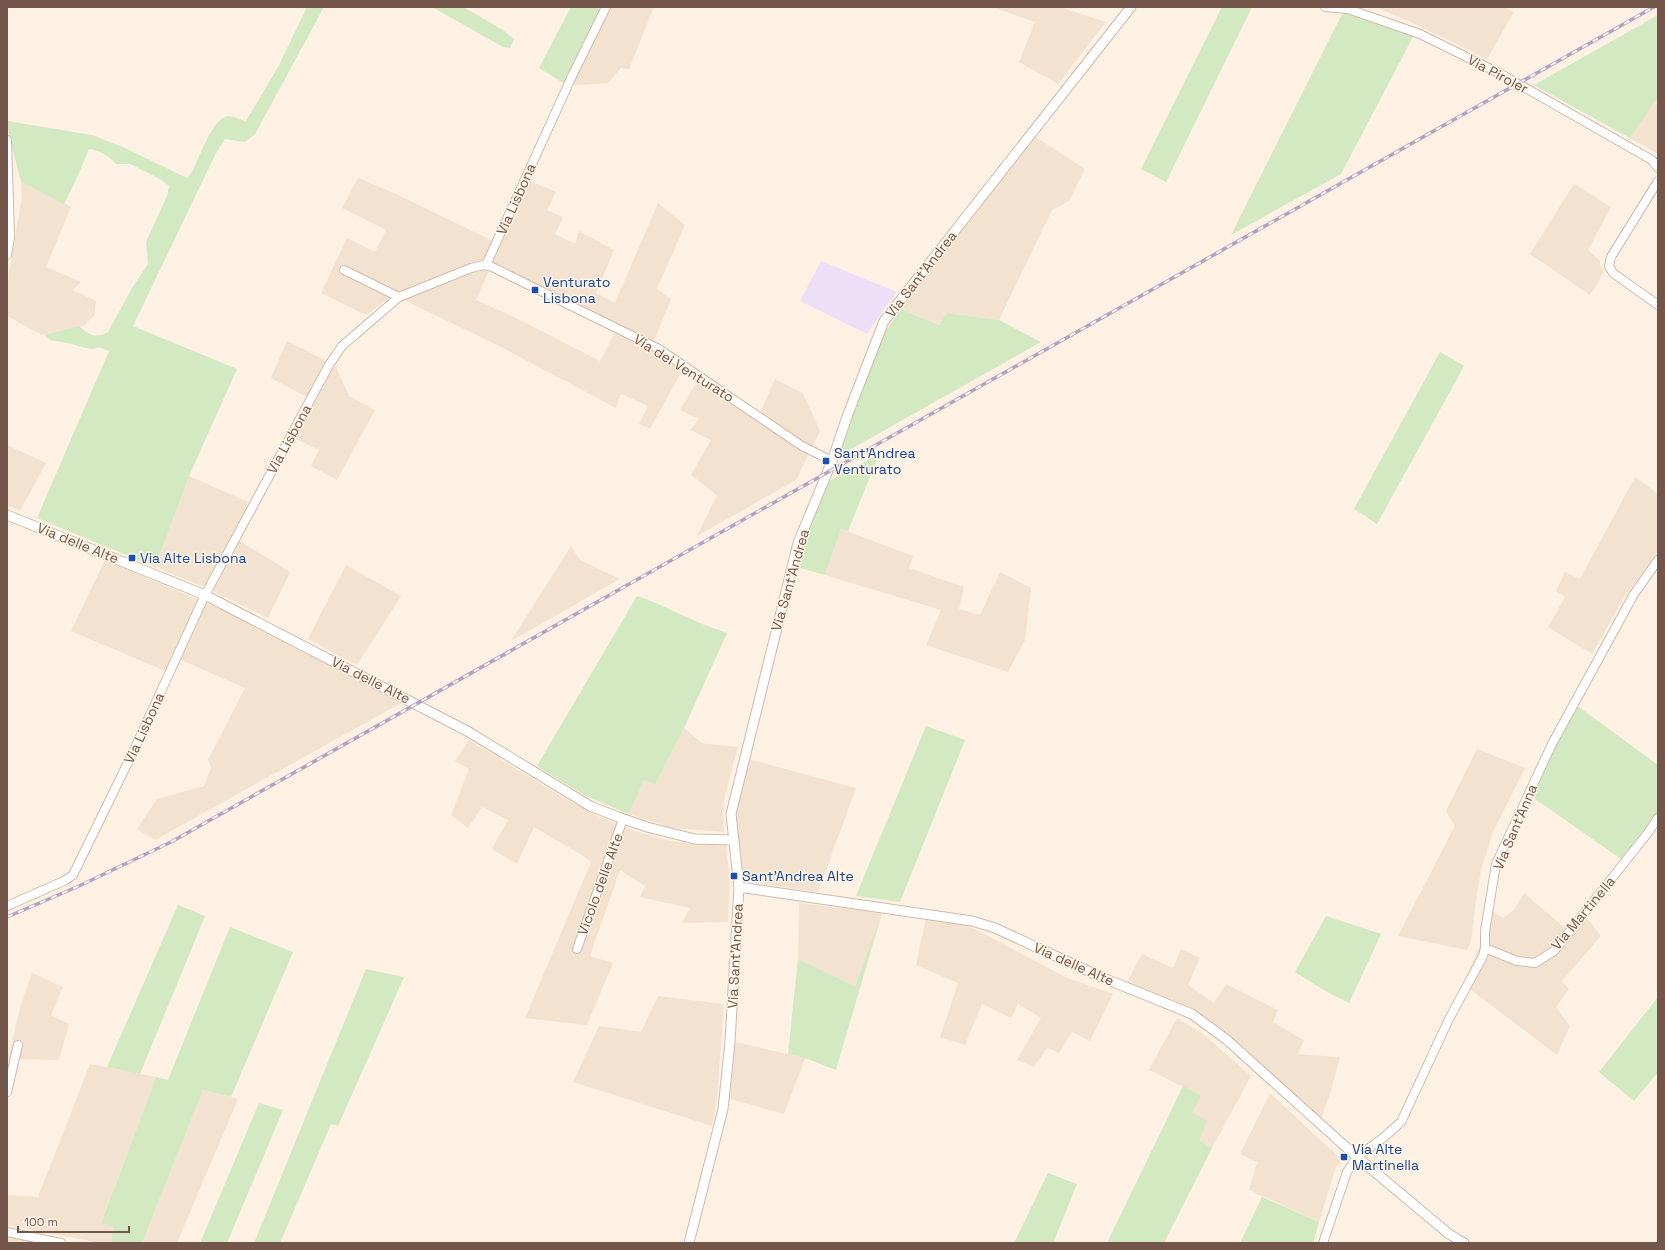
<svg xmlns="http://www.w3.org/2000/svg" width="1665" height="1250" font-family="'Space Grotesk',sans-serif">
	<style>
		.residential { fill: #f3e2d0; fill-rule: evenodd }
		.education { fill: #eedff8 }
		.green { fill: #d2e9c1 }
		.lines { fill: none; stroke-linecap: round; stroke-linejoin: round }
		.minor-casing { stroke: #cfbaac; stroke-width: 10 }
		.tertiary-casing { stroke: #cfbaac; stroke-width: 11 }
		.minor { stroke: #fff; stroke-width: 8 }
		.tertiary { stroke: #fff; stroke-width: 9 }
		.rail-casing { stroke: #b3a1c4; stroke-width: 3.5 }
		.rail { stroke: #fff5e7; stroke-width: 2; stroke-dasharray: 6; stroke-linecap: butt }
		.transit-dot { fill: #1a4fb4; stroke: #fff5e7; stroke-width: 1.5 }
		.labels { text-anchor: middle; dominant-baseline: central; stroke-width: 3; stroke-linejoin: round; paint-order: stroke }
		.street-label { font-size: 14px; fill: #735649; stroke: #fff5e7 }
		.transit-label { font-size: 14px; fill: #164399; stroke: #fff5e7; text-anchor: start }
	</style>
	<rect width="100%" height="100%" fill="#fcf1e2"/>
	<!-- residential -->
	<g class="residential">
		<path d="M601,7H654L629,69L621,68L608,83L578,85L565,84Z"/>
		<path d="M993,7H1060L1106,22L1058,84L1019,62L1035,22Z"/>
		<path d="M1375,7H1504L1514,12L1487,59L1411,22Z"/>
		<path d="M1658,97V154L1630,138Z"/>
		<path d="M1034,136L1085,169L1069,201L1052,210L999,320L947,313L940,325L901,309Z"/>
		<path d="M358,178L396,194L493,241L528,180L556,192L547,210L563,217L555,234L575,244L579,231L614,250L596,293L615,303L658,203L685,225L657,289L671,299L654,341L685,365L650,429L639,424L648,406L621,394L616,408L503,348L394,295L366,315L321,293L347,238L375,252L386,230L342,208ZM490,268L617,329L600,361L516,318L476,300Z"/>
		<path d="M21,182L71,207L46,267L81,282L73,290L96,301L94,316L83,326L42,335L7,316V285L22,196Z"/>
		<path d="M1574,184L1611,207L1588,250L1600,261V264L1604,272L1590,295L1530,254Z"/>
		<path d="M287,341L335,365L349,396L375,410L337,480L311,466L319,450L290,436L309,398L271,378Z"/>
		<path d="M700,377L757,420L775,379L803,393L820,431L796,480L697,536L717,495L691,475L711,440L690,430L699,419L680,410Z"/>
		<path d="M7,445L46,463L20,511L7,505Z"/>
		<path d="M189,476L248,502L235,538L290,572L268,618L205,587L155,567Z"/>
		<path d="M1635,477L1658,494V551L1622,601L1592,654L1548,627L1565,597L1556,591L1565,572L1580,579Z"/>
		<path d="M841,529L913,556L909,568L964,587L959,609L980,615L1000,572L1031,588L1025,640L1008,672L926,645L941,610L825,575Z"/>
		<path d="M571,546L580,560L620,579L511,641Z"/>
		<path d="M105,560L229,613L401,703L155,840L137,829L157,799L204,786L211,768L208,760L245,688L181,660L173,674L170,673L71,631Z"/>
		<path d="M346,565L401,596L357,665L308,639Z"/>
		<path d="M684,728L702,743L738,747L724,800L723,808L724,832L673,828L629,814L644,780L655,785Z"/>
		<path d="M469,740L562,797L600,817L635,831L671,841L726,846L730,879L728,922L682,923L690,908L640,897L645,886L620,870L590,956L613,963L587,1025L525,1018L591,862L582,855L534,827L517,864L492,849L508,820L482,807L468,828L451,815L469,769L455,761Z"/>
		<path d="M1477,749L1525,768L1493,832L1481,870L1476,901L1471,942L1467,950L1398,936L1455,826L1446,811Z"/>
		<path d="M748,759L856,788L818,892L770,885L758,882L743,875L736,824V809Z"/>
		<path d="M1524,893L1571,933L1585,915L1601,936L1562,981L1569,989L1556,1007L1570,1026L1557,1055L1463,984L1482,941L1486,907L1503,918L1514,910Z"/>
		<path d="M799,903L882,913L855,986L798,959Z"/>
		<path d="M926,918L959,923L979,931L1067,978L1113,994L1090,1041L1072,1032L1059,1053L1047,1048L1034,1067L1017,1060L1041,1018L1018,1004L1011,1018L982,1004L965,1045L940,1037L958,983L916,965Z"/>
		<path d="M1181,949L1200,958L1188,985L1214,1003L1226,984L1278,1010L1273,1022L1304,1040L1298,1054L1340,1057L1331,1091L1320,1121L1184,1006L1169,998L1126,984L1142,954L1173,968Z"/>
		<path d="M32,973L63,987L51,1015L69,1024L59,1060L8,1059L20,1008Z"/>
		<path d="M658,996L724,1004L717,1097L712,1126L573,1082L599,1026L641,1032Z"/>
		<path d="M1177,1018L1203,1034L1251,1076L1212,1148L1199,1142L1192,1113L1200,1095L1149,1070Z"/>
		<path d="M735,1042L805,1058L784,1114L730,1099Z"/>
		<path d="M90,1064L156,1077L101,1222L113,1227L111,1243H100L7,1225V1195L38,1197Z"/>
		<path d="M203,1090L238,1099L177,1243H142Z"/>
		<path d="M1270,1093L1342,1160L1336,1167L1319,1222L1249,1190L1257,1162L1240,1154Z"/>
		<path d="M7,1236L42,1243H7Z"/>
	</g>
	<!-- education -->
	<path class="education" d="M821,261L897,292L881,313L867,334L800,301Z"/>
	<!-- green -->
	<g class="green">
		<path d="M307,7H324L255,134L245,142L225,139L215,155L133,326L237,369L189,476L155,567L37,518L109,351L98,347L94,349L85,348L72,344L50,340L44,335L79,326C88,335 97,339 108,332L132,288L148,264L146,242L167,196L169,186L160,179L130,164H116C109,156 100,150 89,149L75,182L64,204L21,182L10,139L7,121L92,135L125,148L187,178L192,172C199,159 212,118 228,116C233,116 241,120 246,121L278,67Z"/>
		<path d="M432,7H463L503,30L514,39L510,48L503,47Z"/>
		<path d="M571,7H601L565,84L539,68Z"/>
		<path d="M1222,7H1252L1166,182L1141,169Z"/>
		<path d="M1344,10L1414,35L1341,174L1231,235Z"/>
		<path d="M1658,15V97L1630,138L1534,85Z"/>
		<path d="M901,309L939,325L947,313L999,320L1041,342L837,457L879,341Z"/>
		<path d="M1440,352L1464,366L1377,524L1354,509Z"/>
		<path d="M879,454L848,531L841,529L825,575L797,567L800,553L826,483Z"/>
		<path d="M637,596L651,601L702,624L727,633L684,728L655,785L644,780L629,814L584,795L537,766Z"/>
		<path d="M1576,705L1658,765V812L1621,859L1525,792L1531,779Z"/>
		<path d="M926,726L965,740L900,902L856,896Z"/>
		<path d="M178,905L205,916L140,1074L107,1067Z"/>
		<path d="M882,913L836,1070L805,1058L788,1054L798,959L855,986Z"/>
		<path d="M1326,916L1381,934L1349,1003L1327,992L1295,972Z"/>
		<path d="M230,927L293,952L231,1097L203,1090L142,1243H111L113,1227L101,1223L156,1077L168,1080Z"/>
		<path d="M366,969L404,977L338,1126L331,1124L280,1243H254Z"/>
		<path d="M1658,997V1072L1634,1101L1599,1072Z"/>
		<path d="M1183,1086L1201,1095L1192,1113L1207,1121L1199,1141L1212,1148L1164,1243H1107Z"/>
		<path d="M259,1103L283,1110L227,1243H200Z"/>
		<path d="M1048,1173L1077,1184L1053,1243H1014Z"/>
		<path d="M1262,1197L1319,1222L1313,1243H1240Z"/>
	</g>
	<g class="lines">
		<defs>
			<g id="minor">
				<path d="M1325,7L1348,9L1420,34L1501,74L1652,160L1658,168"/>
				<path d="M7,140L10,237L7,255"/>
				<path d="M1658,181L1611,257L1609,266L1613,273L1658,305"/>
				<path d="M486,265L573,74L606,7"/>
				<path d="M344,270L399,297"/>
				<path d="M7,906L64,881L73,875L135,748L205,595L329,365L342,346L399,297L471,268L484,265L490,266L659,349L802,446L832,461"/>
				<path d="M1485,948L1517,961L1535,963L1554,951L1647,834L1658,818"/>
				<path d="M577,949L623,819"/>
				<path d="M7,1092L18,1045"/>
				<path d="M7,1232L61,1243"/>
				<path d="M1323,1243L1347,1172L1357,1157L1383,1138L1401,1122L1449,1019L1483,956L1485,948V931L1496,864L1552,744L1634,594L1658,560"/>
			</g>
			<g id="tertiary">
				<path d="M7,515L205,595L469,732L590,806L618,817L647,827L695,839L733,840"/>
				<path d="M739,887L972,921L995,928L1101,977L1192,1014L1227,1040L1357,1157L1449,1234L1464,1243"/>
				<path d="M689,1243L723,1109L730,1042L739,887L731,814L798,543L832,461L848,414L884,321L1131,7"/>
			</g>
		</defs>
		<!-- minor casing -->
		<use href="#minor" class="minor-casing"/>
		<!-- tertiary casing -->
		<use href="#tertiary" class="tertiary-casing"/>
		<!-- minor -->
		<use href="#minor" class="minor"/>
		<!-- tertiary -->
		<use href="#tertiary" class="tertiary"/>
		<defs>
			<path id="rail" d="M7,917L79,886L171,842L1654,7"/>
		</defs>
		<!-- rail casing -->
		<use href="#rail" class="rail-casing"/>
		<!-- rail -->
		<use href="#rail" class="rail"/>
	</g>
	<!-- markers -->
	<g class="transit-dot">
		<rect x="531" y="286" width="8" height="8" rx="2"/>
		<rect x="822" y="457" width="8" height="8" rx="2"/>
		<rect x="128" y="554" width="8" height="8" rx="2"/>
		<rect x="730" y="872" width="8" height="8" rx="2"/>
		<rect x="1340" y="1153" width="8" height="8" rx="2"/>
	</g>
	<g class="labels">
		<!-- street labels -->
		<g class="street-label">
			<text transform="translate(1498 74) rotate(28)">Via Piroler</text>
			<text transform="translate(516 199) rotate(-66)">Via Lisbona</text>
			<text transform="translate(921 274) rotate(-52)">Via Sant'Andrea</text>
			<text transform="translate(684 368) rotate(32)">Via dei Venturato</text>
			<text transform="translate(289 439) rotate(-61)">Via Lisbona</text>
			<text transform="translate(78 543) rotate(22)">Via delle Alte</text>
			<text transform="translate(790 580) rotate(-74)">Via Sant'Andrea</text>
			<text transform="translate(371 680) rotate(27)">Via delle Alte</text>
			<text transform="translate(144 728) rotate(-65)">Via Lisbona</text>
			<text transform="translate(1515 827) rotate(-67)">Via Sant'Anna</text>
			<text transform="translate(600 884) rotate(-70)">Vicolo delle Alte</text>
			<text transform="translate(1583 913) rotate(-50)">Via Martinella</text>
			<text transform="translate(735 956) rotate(-87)">Via Sant'Andrea</text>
			<text transform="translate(1074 964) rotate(24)">Via delle Alte</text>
		</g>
		<!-- transit labels -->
		<g class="transit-label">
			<text x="543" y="282">Venturato<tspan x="543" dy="16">Lisbona</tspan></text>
			<text x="834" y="453">Sant'Andrea<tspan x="834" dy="16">Venturato</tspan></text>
			<text x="140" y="558">Via Alte Lisbona</text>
			<text x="742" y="876">Sant'Andrea Alte</text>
			<text x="1352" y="1149">Via Alte<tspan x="1352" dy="16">Martinella</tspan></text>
		</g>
	</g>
	<!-- border -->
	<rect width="1665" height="1250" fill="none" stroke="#735649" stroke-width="16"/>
	<!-- scale -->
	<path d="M18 1226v6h111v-6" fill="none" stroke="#735649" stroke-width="2"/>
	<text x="24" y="1226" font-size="12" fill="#735649" stroke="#fff5e7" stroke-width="3" paint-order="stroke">100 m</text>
</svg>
